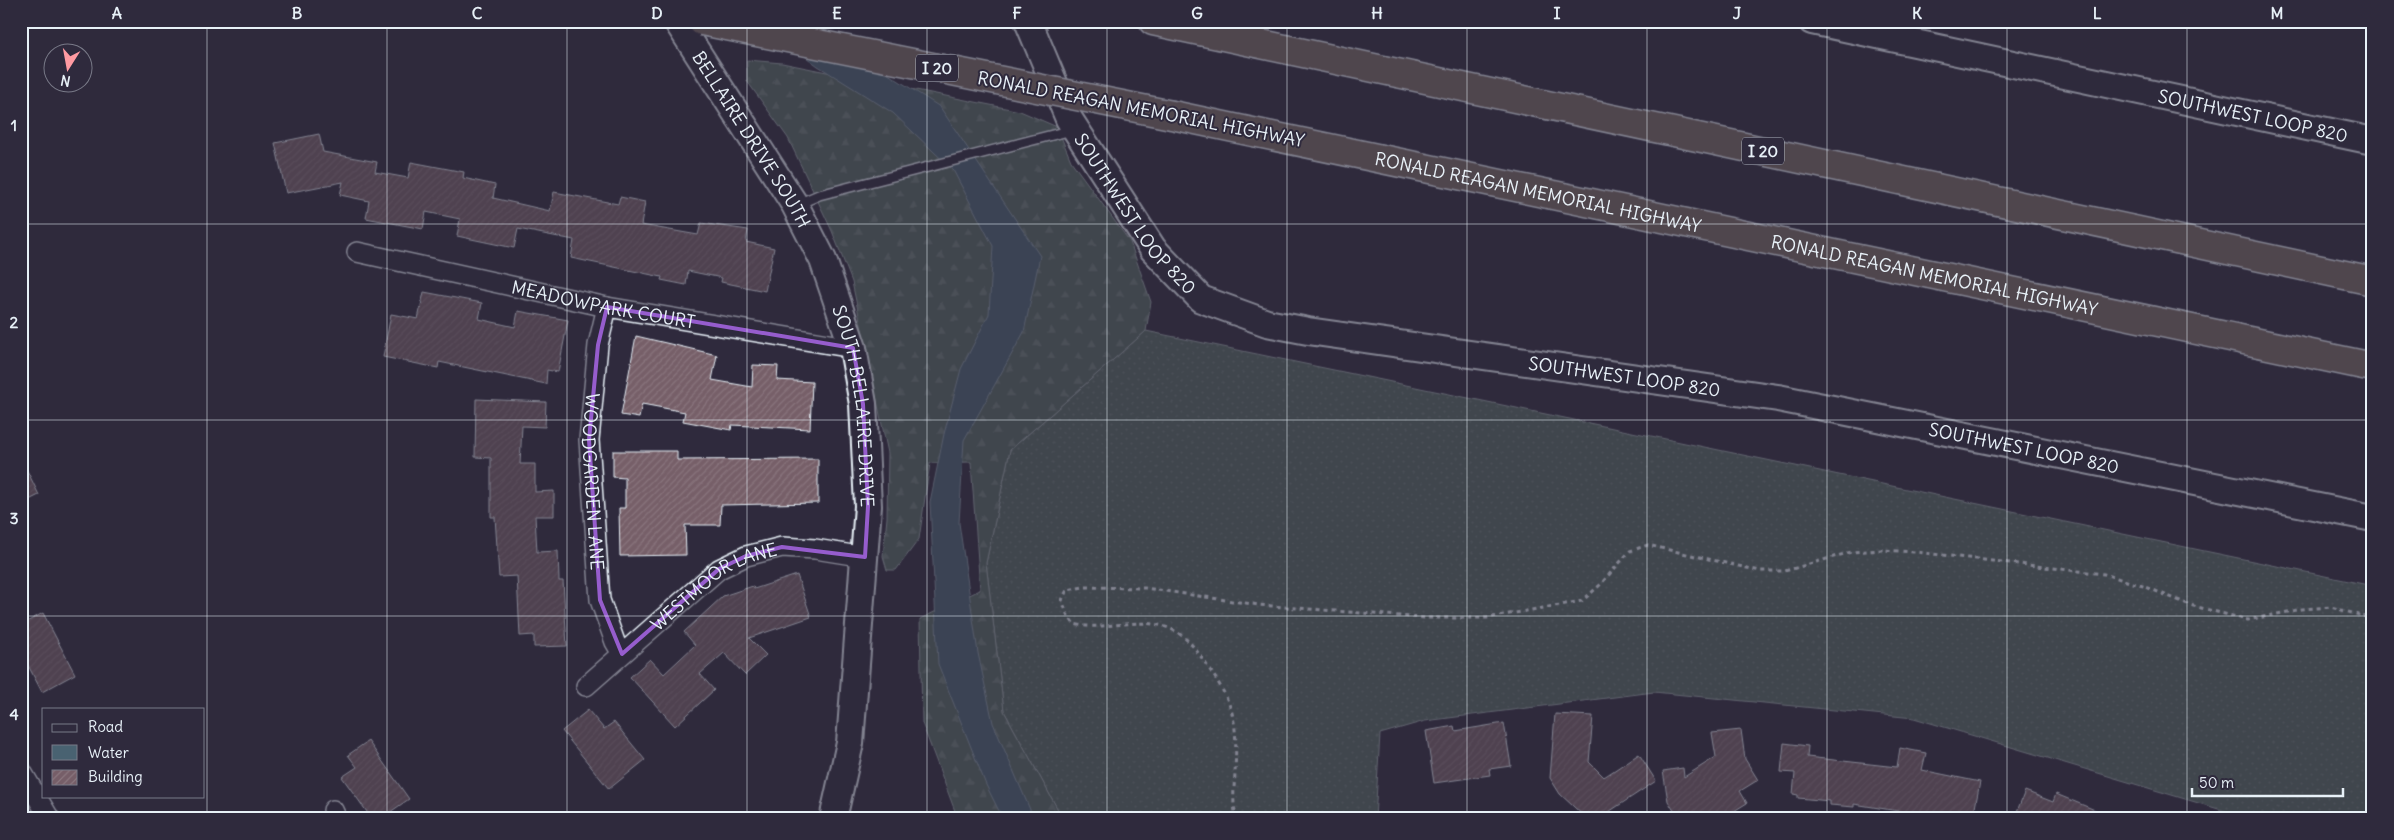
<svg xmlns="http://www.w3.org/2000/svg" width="2394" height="840" font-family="Delius,sans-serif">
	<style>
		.grass { fill: url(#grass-dots); stroke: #9eacad }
		.forest { fill: url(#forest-firs); stroke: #9eacad }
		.water { fill: #496271; stroke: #899ba7 }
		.building { fill: url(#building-hatch); stroke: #e8f1f8 }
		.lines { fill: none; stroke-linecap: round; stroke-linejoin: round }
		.lane-casing { stroke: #e8f1f8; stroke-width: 12 }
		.street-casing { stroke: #e8f1f8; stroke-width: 22 }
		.secondary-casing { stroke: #e8f1f8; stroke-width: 30 }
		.highway-casing { stroke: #e8f1f8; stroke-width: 31 }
		.path { stroke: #e8f1f8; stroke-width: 3; stroke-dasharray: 4 4; stroke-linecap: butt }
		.lane { stroke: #2f2a3d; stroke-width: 9 }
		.street { stroke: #2f2a3d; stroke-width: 19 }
		.secondary { stroke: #2f2a3d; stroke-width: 26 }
		.highway { stroke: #776864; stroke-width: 28 }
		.highway-bridge-casing { stroke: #e8f1f8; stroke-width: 31; stroke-linecap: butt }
		.highway-bridge { stroke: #776864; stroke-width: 28 }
		.marked { fill: none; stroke: #965dcd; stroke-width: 4; stroke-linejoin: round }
		.grid { fill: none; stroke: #e8f1f8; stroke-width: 1; stroke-opacity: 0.55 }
		.labels { text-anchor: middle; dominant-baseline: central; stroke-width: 4; stroke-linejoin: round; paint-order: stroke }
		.shield { fill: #2f2a3d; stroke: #b0b5c0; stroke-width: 1 }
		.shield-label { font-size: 16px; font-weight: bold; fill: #e8f1f8 }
		.street-label { font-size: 18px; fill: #e8f1f8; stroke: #2f2a3d }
		.neatline { fill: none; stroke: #e8f1f8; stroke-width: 2 }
		.grid-label { font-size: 16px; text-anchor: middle; font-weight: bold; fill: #e8f1f8 }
	</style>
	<defs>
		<pattern id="grass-dots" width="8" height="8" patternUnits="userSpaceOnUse" patternTransform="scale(1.25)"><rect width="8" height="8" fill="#546862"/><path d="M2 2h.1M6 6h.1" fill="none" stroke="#6d7e79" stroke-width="1.8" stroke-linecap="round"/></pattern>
		<pattern id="forest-firs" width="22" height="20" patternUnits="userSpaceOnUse" patternTransform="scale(1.25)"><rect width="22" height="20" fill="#546862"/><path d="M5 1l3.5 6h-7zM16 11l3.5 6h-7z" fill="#6d7e79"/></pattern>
		<pattern id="building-hatch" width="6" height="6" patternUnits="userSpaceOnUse" patternTransform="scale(1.25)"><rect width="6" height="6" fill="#765e68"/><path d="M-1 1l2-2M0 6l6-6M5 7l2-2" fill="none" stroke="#8a767e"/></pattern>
	</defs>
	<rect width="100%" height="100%" fill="#2f2a3d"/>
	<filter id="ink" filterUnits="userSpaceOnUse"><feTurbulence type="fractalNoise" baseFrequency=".02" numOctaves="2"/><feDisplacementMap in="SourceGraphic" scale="10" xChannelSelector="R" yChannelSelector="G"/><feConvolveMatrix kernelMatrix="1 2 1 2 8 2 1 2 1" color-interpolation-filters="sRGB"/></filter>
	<g filter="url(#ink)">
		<!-- grass -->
		<path class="grass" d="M1146,331L2373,586V819H2252L1914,718L1654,692L1425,721L1380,734L1375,819H1063L1004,711L986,563L1010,450Z"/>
		<!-- forest -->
		<path class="forest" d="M747,60L782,63L1020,111L1057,127L1071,161L1130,242L1151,302L1146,331L1010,450L986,563L1004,711L1063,819H958L922,723L920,619L980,590L971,462L930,463L919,539L896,570H887L883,556L887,518L888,453L852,282L832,231L788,138L747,81Z"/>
		<!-- water -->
		<path class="water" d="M757,21H805L940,107L1040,256L1024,332L964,440L959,523L978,653L993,723L1034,819H1003L986,785L938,664L930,502L944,434L961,369L989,314L993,246L953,170L893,113L818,66Z"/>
		<!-- building -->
		<g class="building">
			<path d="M319,134L323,152L377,162L375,172L408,178L411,162L464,172L463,178L495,185L493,198L550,211L554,192L618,204L620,197L645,202L641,225L698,235L701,223L748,230L746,242L774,248L765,291L721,282L722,278L688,271L686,285L661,280L662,277L571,258L574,240L518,229L514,248L457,236L460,219L426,212L423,229L366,218L369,201L340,195L343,182L286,193L275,143Z"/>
			<path d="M424,292L482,303L479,319L515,327L518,311L568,320L558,372L547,370L546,384L439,362L438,368L383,357L391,314L418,319Z"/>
			<path d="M636,336L717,355L712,380L752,387L753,365L778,366L777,380L812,382L810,429L732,425L731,430L683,421L685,412L642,404L639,418L621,415Z"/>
			<path d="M476,399L546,402L545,427L522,426L520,464H535V492L554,491V516H535L537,552L558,551L559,581H563L567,646L534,647V635L520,636L517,576L499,577L495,517H491V458L475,457Z"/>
			<path d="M613,451H677V460L818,459V503L721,505L720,525H685L686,555L620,556L619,508H625V478L613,477Z"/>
			<path d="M21,458L39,495L21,504Z"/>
			<path d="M797,575L811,617L749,638L766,655L745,675L724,653L700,674L714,690L675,726L630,677L650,659L664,674L695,645L684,632L723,596L753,586L754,589Z"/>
			<path d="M43,613L75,674L42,692L21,652V625Z"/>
			<path d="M588,710L604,729L614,722L645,760L609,789L562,731Z"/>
			<path d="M1555,714L1593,716L1589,762L1604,777L1639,754L1656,781L1598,819H1587L1560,794L1550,778Z"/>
			<path d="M1504,723L1511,766L1489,769L1490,775L1434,783L1426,731L1454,726L1455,731Z"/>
			<path d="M1741,730L1745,759L1758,780L1740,791L1747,803L1721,819H1679L1668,801L1663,771L1683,768L1684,777L1716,757L1712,733Z"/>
			<path d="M368,741L409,799L380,819H372L342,777L357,767L348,755Z"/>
			<path d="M1784,743L1808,746L1807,757L1897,767L1900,748L1926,753L1922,770L1980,782L1973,818L1946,813L1945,817L1918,812L1917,814L1854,804V807L1830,805V801L1798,798V795L1793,794L1795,773L1781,772Z"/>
			<path d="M2025,791L2053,802L2056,794L2117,819H2014Z"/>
		</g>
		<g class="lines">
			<defs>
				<path id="lane" d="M798,204L819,195L1072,130"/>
				<g id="street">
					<path id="s1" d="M357,252L607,307L853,348"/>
					<path id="s2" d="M607,307L598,345L589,440L600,600L615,642L622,654"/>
					<path id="s3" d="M586,686L719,569L746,556L782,547L815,549L865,557"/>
					<path d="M21,770L50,819"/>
					<path d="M333,810L337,819"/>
				</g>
				<g id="secondary">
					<path id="s4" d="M677,21L795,205L823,260L853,348L863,404L868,506L850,743L833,819"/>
					<path id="s5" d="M1028,21L1069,119L1153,249L1201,299L1267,323L1308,331L1778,398L2373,518"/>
					<path id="s6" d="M1812,21L2373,141"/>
				</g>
				<g id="highway">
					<path d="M1153,21L2373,281"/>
					<path id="s7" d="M1172,115L2373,367"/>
				</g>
			</defs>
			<!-- lane casing -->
			<use href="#lane" class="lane-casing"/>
			<!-- street casing -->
			<use href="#street" class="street-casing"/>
			<!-- secondary casing -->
			<use href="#secondary" class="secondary-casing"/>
			<!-- highway casing -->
			<use href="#highway" class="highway-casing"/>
			<!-- path -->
			<path class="path" d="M1237,819C1232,805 1234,788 1235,774C1237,724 1237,709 1208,667C1198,652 1188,637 1171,629C1140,615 1105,632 1074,624L1067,614L1062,600L1067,590L1083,587L1145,588L1259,605L1425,618H1487L1582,601L1600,585L1630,551L1648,545L1760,571H1785L1851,552L1881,550L1916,552L2104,574L2146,587L2190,605L2248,620L2302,609L2331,607L2373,619"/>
			<!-- lane -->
			<use href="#lane" class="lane"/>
			<!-- street -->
			<use href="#street" class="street"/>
			<!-- secondary -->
			<use href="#secondary" class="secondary"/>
			<!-- highway -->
			<use href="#highway" class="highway"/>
			<defs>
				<path id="highway-bridge" d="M702,21L1172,115"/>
			</defs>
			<!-- highway-bridge casing -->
			<use href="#highway-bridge" class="highway-bridge-casing"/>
			<!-- highway-bridge -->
			<use href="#highway-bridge" class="highway-bridge"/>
		</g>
	</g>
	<!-- marked area -->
	<path d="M0 0H2394V840H0ZM607,307L853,348L863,404L868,506L865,557L782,547L746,556L719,569L622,654L600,600L589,440L598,345Z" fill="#2f2a3d" fill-opacity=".55" fill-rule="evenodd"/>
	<path class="marked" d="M607,307L853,348L863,404L868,506L865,557L782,547L746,556L719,569L622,654L600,600L589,440L598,345Z"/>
	<!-- grid -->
	<path class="grid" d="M207,21V819M387,21V819M567,21V819M747,21V819M927,21V819M1107,21V819M1287,21V819M1467,21V819M1647,21V819M1827,21V819M2007,21V819M2187,21V819M21,224H2373M21,420H2373M21,616H2373"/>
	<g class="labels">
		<!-- shield labels -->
		<g class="shield">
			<rect x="916" y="54.5" width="42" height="27" rx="4"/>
			<rect x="1742" y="137.5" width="42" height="27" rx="4"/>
		</g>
		<g class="shield-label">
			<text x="937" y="68">I 20</text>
			<text x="1763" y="151">I 20</text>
		</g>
		<!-- street labels -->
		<g class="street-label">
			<text transform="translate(1141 109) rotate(11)">RONALD REAGAN MEMORIAL HIGHWAY</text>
			<text stroke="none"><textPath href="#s6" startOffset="451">SOUTHWEST LOOP 820</textPath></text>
			<text stroke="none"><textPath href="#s4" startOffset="140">BELLAIRE DRIVE SOUTH</textPath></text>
			<text stroke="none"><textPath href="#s7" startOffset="374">RONALD REAGAN MEMORIAL HIGHWAY</textPath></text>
			<text stroke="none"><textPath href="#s5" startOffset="222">SOUTHWEST LOOP 820</textPath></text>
			<text stroke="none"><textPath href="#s7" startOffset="779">RONALD REAGAN MEMORIAL HIGHWAY</textPath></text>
			<text stroke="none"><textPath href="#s1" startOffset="252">MEADOWPARK COURT</textPath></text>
			<text stroke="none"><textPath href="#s5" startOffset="762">SOUTHWEST LOOP 820</textPath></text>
			<text stroke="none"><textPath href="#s4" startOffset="431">SOUTH BELLAIRE DRIVE</textPath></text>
			<text stroke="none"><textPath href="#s5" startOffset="1168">SOUTHWEST LOOP 820</textPath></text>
			<text stroke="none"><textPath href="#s2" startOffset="176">WOODGARDEN LANE</textPath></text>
			<text stroke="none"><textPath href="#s3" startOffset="164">WESTMOOR LANE</textPath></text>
		</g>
	</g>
	<!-- margin -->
	<rect width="2394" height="840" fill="none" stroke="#2f2a3d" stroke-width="55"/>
	<!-- legend -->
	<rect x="42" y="708" width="162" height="90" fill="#2f2a3d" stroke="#797a88"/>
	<rect x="52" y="724" width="25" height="8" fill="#2f2a3d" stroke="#797a88"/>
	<text x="88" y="732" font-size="15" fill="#e8f1f8">Road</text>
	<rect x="52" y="745" width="25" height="15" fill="#496271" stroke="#797a88"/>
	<text x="88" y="758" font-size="15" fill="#e8f1f8">Water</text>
	<rect x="52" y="770" width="25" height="15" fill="url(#building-hatch)" stroke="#797a88"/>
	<text x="88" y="782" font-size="15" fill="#e8f1f8">Building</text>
	<!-- north arrow -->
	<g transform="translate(68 68) rotate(191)"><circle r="24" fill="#2f2a3d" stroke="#797a88"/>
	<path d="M0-4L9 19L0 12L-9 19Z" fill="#ff9aa2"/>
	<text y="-8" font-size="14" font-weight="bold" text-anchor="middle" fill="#e8f1f8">N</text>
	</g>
	<!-- scale -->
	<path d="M2192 788v8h151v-8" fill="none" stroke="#e8f1f8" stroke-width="2.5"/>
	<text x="2199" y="788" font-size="15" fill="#e8f1f8" stroke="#2f2a3d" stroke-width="4" paint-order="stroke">50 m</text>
	<rect x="28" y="28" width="2338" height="784" class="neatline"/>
	<g class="grid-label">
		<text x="117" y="19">A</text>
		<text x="297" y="19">B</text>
		<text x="477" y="19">C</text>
		<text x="657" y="19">D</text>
		<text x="837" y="19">E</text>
		<text x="1017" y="19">F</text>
		<text x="1197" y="19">G</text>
		<text x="1377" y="19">H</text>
		<text x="1557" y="19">I</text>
		<text x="1737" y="19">J</text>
		<text x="1917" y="19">K</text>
		<text x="2097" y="19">L</text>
		<text x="2277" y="19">M</text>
		<text x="14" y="131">1</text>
		<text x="14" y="328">2</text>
		<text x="14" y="524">3</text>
		<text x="14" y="720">4</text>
	</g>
</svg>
